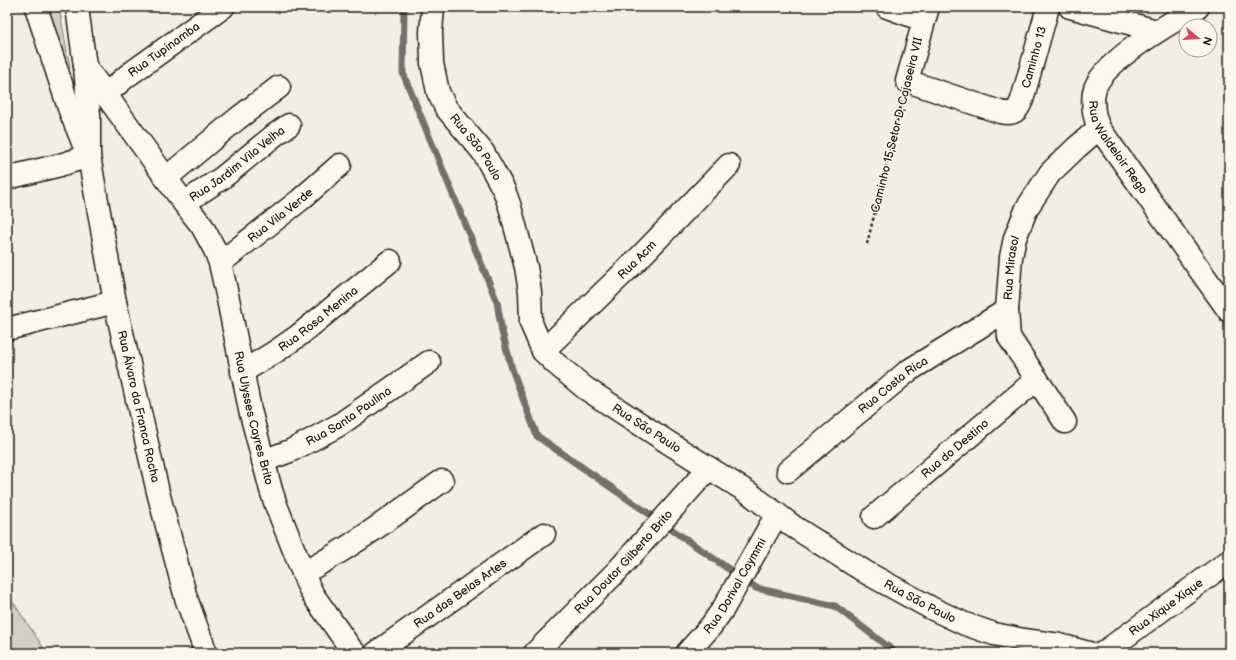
<svg xmlns="http://www.w3.org/2000/svg" width="1236" height="660" font-family="'Balsamiq Sans',sans-serif">
	<style>
		.green { fill: #d2cfc6; stroke: #777671 }
		.lines { fill: none; stroke-linecap: round; stroke-linejoin: round }
		.stream { stroke: #716f6b; stroke-width: 7 }
		.minor-casing { stroke: #1c1c1c; stroke-width: 25 }
		.major-casing { stroke: #1c1c1c; stroke-width: 25 }
		.path { stroke: #1c1c1c; stroke-width: 2.5; stroke-dasharray: 3 3; stroke-linecap: butt }
		.minor { stroke: #fbf7ec; stroke-width: 22 }
		.major { stroke: #fbf7ec; stroke-width: 22 }
		.labels { text-anchor: middle; dominant-baseline: central; stroke-width: 3; stroke-linejoin: round; paint-order: stroke }
		.street-label { font-size: 12px; fill: #1c1c1c; stroke: #fbf7ec }
	</style>
	<rect width="100%" height="100%" fill="#f2eee4"/>
	<filter id="ink" filterUnits="userSpaceOnUse"><feTurbulence type="fractalNoise" baseFrequency=".025" numOctaves="2"/><feDisplacementMap in="SourceGraphic" scale="8" xChannelSelector="R" yChannelSelector="G"/><feConvolveMatrix kernelMatrix="1 2 1 2 8 2 1 2 1" color-interpolation-filters="sRGB"/></filter>
	<g filter="url(#ink)">
		<!-- green -->
		<g class="green">
			<path d="M41,7H59L70,68L62,70Z"/>
			<path d="M7,593L47,653H7Z"/>
		</g>
		<g class="lines">
			<!-- stream -->
			<path class="stream" d="M404,7L403,73L497,302L502,332L512,369L537,436L756,588L835,606L896,653"/>
			<defs>
				<g id="minor">
					<path id="s1" d="M433,7L431,32L432,63L438,92L446,108L483,152L504,190L510,207L526,267L530,292L531,323L543,351L555,363L585,388L669,443L749,493L794,527L867,573L931,608L965,624L994,634L1024,640L1060,645L1089,653"/>
					<path d="M887,7L923,20"/>
					<path id="s2" d="M928,7L907,81L1000,112C1014,115 1017,112 1022,100L1048,7"/>
					<path d="M1070,7L1157,31"/>
					<path id="s3" d="M1198,7C1172,22 1099,63 1094,92C1092,105 1094,117 1099,128L1229,311"/>
					<path id="s4" d="M85,66L184,203L202,226L215,250L220,263L228,299L250,410L271,490L276,505L307,583L313,595L351,649L355,653"/>
					<path id="s5" d="M106,94L127,76L223,7"/>
					<path d="M7,178L60,165L89,156"/>
					<path d="M166,178L237,119L279,87"/>
					<path id="s6" d="M184,203L222,178L276,134L289,125"/>
					<path id="s7" d="M220,263L300,200L340,165"/>
					<path d="M7,329L115,302"/>
					<path id="s8" d="M543,351L638,259L729,165"/>
					<path id="s9" d="M242,372L275,352L298,336L390,261"/>
					<path id="s10" d="M1065,422L1009,337L1007,310L1011,257L1015,238L1027,208L1050,173L1076,148L1099,128"/>
					<path id="s11" d="M263,461L290,451L315,438L339,425L429,362"/>
					<path id="s12" d="M788,471L908,371L1007,310"/>
					<path id="s13" d="M874,517L1037,379"/>
					<path d="M303,573C352,547 397,513 442,481"/>
					<path id="s14" d="M376,653L544,534"/>
					<path id="s15" d="M535,653L618,570L709,468"/>
					<path id="s16" d="M687,653L711,626L723,609L777,514"/>
					<path id="s17" d="M1103,653L1229,561"/>
				</g>
				<g id="major">
					<path d="M36,7L69,108L84,145"/>
					<path id="s18" d="M77,7L85,66L89,115V156L115,302L158,492L186,598L206,653"/>
				</g>
			</defs>
			<!-- minor casing -->
			<use href="#minor" class="minor-casing"/>
			<!-- major casing -->
			<use href="#major" class="major-casing"/>
			<!-- path -->
			<path class="path" d="M867,244L902,101"/>
			<!-- minor -->
			<use href="#minor" class="minor"/>
			<!-- major -->
			<use href="#major" class="major"/>
		</g>
	</g>
	<g class="labels">
		<!-- street labels -->
		<g class="street-label">
			<text stroke="none"><textPath href="#s5" startOffset="73">Rua Tupinamba</textPath></text>
			<text stroke="none"><textPath href="#s2" startOffset="248">Caminho 13</textPath></text>
			<text transform="translate(897 125) rotate(-76)">Caminho 15,Setor D, Cajaseira VII</text>
			<text stroke="none"><textPath href="#s3" startOffset="199">Rua Waldeloir Rego</textPath></text>
			<text stroke="none"><textPath href="#s1" startOffset="153">Rua São Paulo</textPath></text>
			<text stroke="none"><textPath href="#s6" startOffset="66">Rua Jardim Vila Velha</textPath></text>
			<text stroke="none"><textPath href="#s7" startOffset="77">Rua Vila Verde</textPath></text>
			<text stroke="none"><textPath href="#s8" startOffset="131">Rua Acm</textPath></text>
			<text stroke="none"><textPath href="#s10" startOffset="171">Rua Mirasol</textPath></text>
			<text stroke="none"><textPath href="#s9" startOffset="93">Rua Rosa Menina</textPath></text>
			<text stroke="none"><textPath href="#s12" startOffset="136">Rua Costa Rica</textPath></text>
			<text stroke="none"><textPath href="#s18" startOffset="405">Rua Álvaro da Franca Rocha</textPath></text>
			<text stroke="none"><textPath href="#s11" startOffset="97">Rua Santa Paulina</textPath></text>
			<text stroke="none"><textPath href="#s4" startOffset="398">Rua Ulysses Cayres Brito</textPath></text>
			<text stroke="none"><textPath href="#s1" startOffset="501">Rua São Paulo</textPath></text>
			<text stroke="none"><textPath href="#s13" startOffset="106">Rua do Destino</textPath></text>
			<text stroke="none"><textPath href="#s15" startOffset="127">Rua Doutor Gilberto Brito</textPath></text>
			<text stroke="none"><textPath href="#s16" startOffset="83">Rua Dorival Caymmi</textPath></text>
			<text stroke="none"><textPath href="#s14" startOffset="103">Rua das Belas Artes</textPath></text>
			<text stroke="none"><textPath href="#s1" startOffset="825">Rua São Paulo</textPath></text>
			<text stroke="none"><textPath href="#s17" startOffset="78">Rua Xique Xique</textPath></text>
		</g>
	</g>
	<!-- margin -->
	<rect width="1236" height="660" fill="none" stroke="#fbf7ec" stroke-width="24"/>
	<rect x="12" y="12" width="1212" height="636" fill="none" stroke="#1c1c1c" stroke-width="1.5" filter="url(#ink)"/>
	<!-- north arrow -->
	<g transform="translate(1198 38) rotate(108)"><circle r="19" fill="#fbf7ec" stroke="#a29f99"/>
	<path d="M0-3L7 15L0 10L-7 15Z" fill="#d1495b"/>
	<text y="-6" font-size="11" font-weight="bold" text-anchor="middle" fill="#1c1c1c">N</text>
	</g>
</svg>
